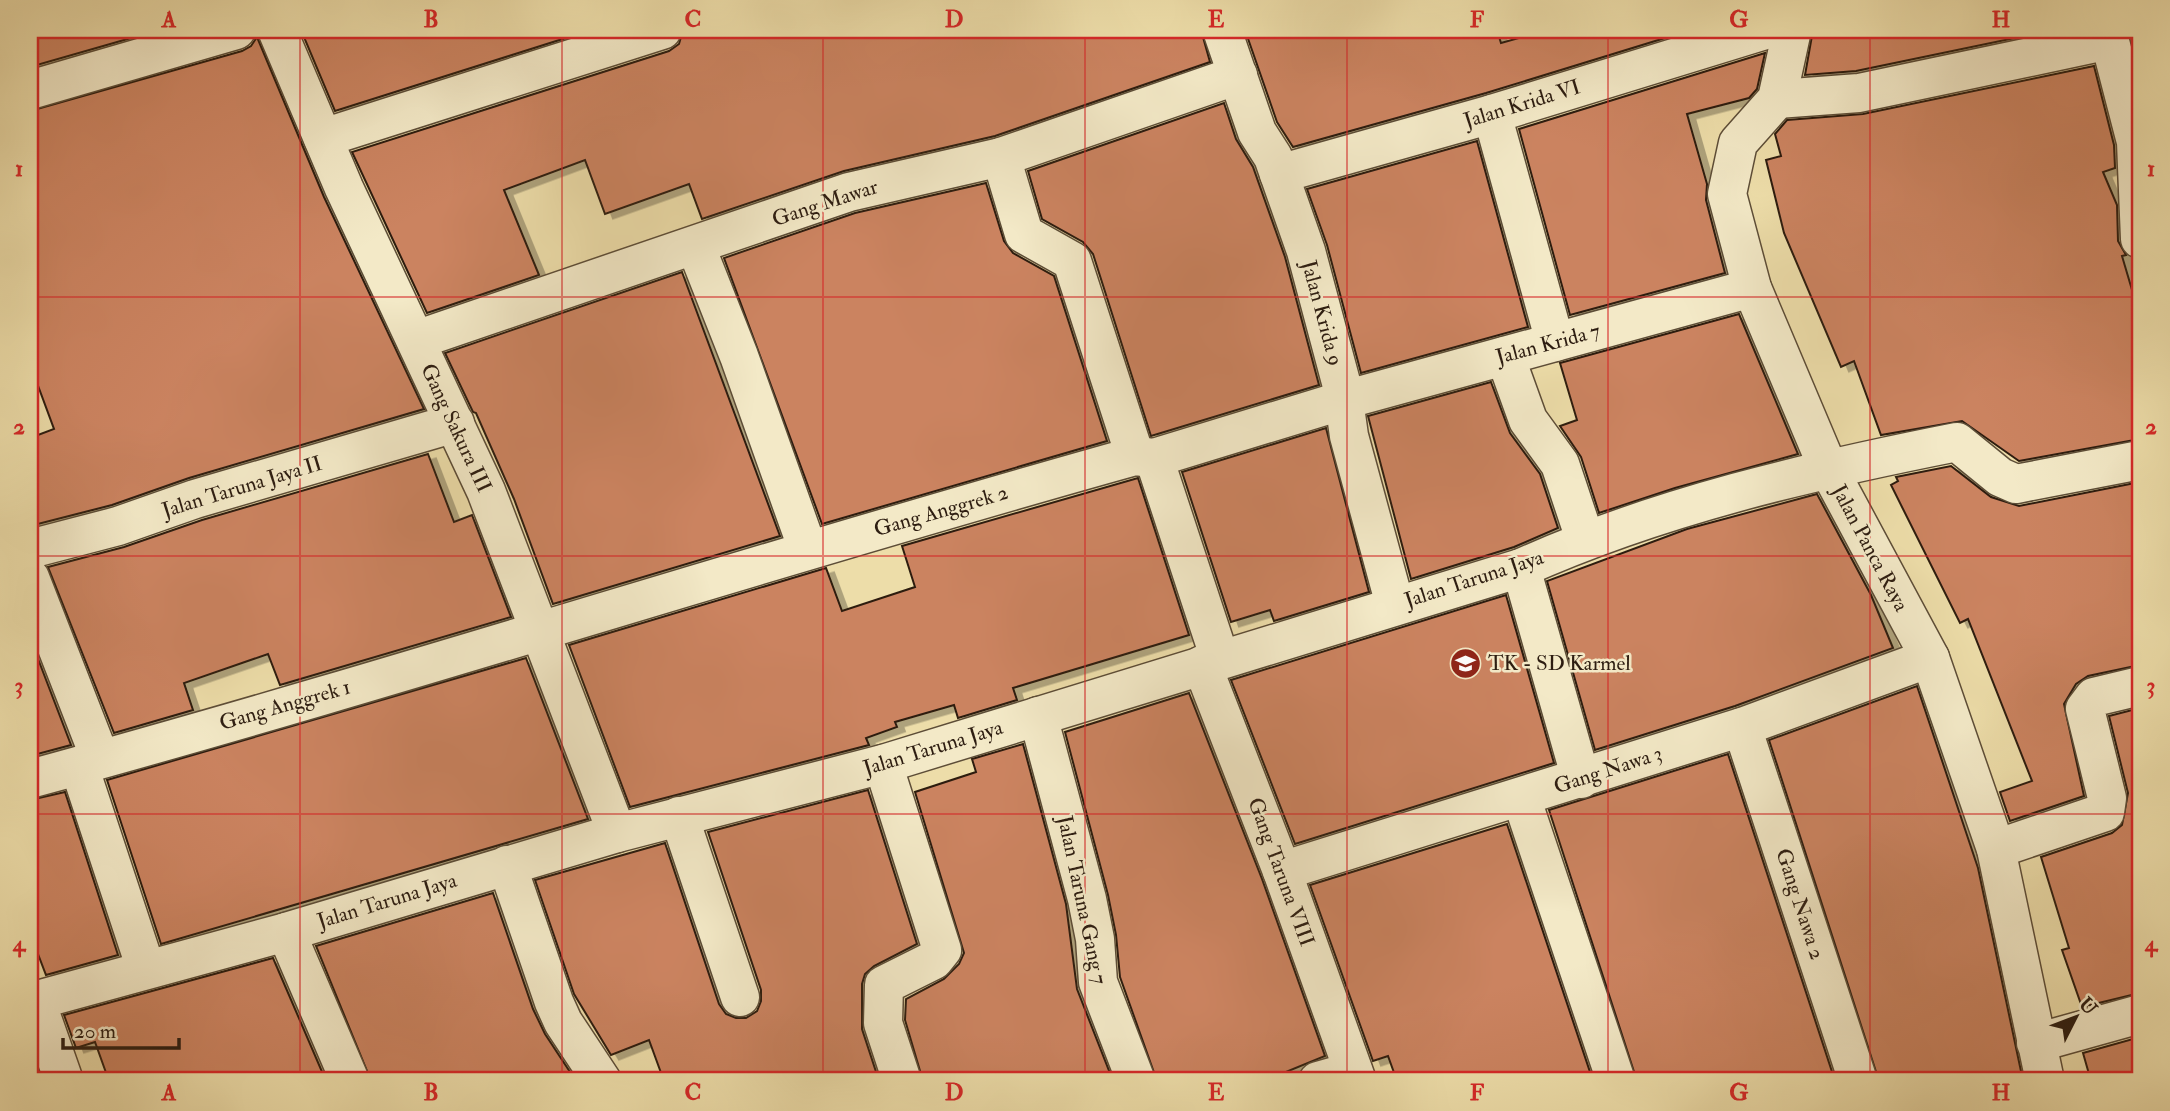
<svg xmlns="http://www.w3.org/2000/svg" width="2170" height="1111" font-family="'IM FELL Double Pica',serif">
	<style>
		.building { fill: #cb8360; stroke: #2d1d11; stroke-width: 2; filter: url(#shadow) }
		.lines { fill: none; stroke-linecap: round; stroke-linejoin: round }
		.minor-casing { stroke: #5d4d37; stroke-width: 41 }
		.minor { stroke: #f3e9c7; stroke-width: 38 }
		.grid { fill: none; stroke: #d62828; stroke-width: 2; stroke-opacity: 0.55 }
		.labels { text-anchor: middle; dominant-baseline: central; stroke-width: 5; stroke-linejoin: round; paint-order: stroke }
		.street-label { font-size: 21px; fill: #2d1d11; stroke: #f3e9c7 }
		.poi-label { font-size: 21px; fill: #2d1d11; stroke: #f3e9c7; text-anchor: start }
		.neatline { fill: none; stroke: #d62828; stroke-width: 2.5 }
		.grid-label { font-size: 23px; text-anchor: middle; font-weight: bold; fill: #d62828 }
	</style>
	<defs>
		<filter id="shadow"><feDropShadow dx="8" dy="4.5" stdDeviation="0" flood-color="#0004"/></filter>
	</defs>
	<rect width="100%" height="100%" fill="#eddda9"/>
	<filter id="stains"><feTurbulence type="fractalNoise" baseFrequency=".00286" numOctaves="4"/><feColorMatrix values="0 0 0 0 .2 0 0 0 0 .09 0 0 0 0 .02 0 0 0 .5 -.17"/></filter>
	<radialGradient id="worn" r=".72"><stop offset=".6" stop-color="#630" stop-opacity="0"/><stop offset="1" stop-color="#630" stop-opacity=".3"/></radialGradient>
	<!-- building -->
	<g class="building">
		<path d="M30,30H159L30,67Z"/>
		<path d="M301,30H591L335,111Z"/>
		<path d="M683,30H1201L1210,62L995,136L844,171L702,219L689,184L605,214L585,160L504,190L539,275L427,313L352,152L669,51L679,44Z"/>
		<path d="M1245,30H1497L1501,43L1547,30H1691L1486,93L1293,147L1277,122Z"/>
		<path d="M1813,30H2053L1856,71L1805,75Z"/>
		<path d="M2130,30H2140V71L2131,35Z"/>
		<path d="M257,37L324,197L424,409L189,478L112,505L30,526V438L54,429L30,364V111L242,51L251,46Z"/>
		<path d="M1765,53L1757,89L1749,98L1687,114L1707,184L1706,200L1725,273L1570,315L1519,129Z"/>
		<path d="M2094,66L2114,145L2115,168L2103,172L2117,205L2118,241L2126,255L2122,256L2140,317V439L2019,461L1962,421L1881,435L1854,361L1841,367L1784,233L1766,160L1781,156L1775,134L1787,120L1863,114Z"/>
		<path d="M1224,103L1236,139L1253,167L1285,257L1319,385L1151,436L1093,254L1083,242L1042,219L1028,171Z"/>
		<path d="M1477,141L1528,327L1361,373L1327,245L1307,189Z"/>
		<path d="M986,183L1004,241L1013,253L1054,276L1107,441L822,524L724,258L855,213Z"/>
		<path d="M682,272L780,536L553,604L514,499L476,413L473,412L445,353Z"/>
		<path d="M1739,314L1798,454L1675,488L1599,513L1581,457L1560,426L1577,420L1560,363Z"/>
		<path d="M1491,382L1510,433L1540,474L1558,528L1514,547L1411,579L1368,416Z"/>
		<path d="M1326,428L1369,592L1274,621L1270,610L1231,622L1182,472Z"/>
		<path d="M428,454L454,522L472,515L511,617L280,685L268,654L184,683L193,710L114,733L48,567L124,547L202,520Z"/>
		<path d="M1951,466L1991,497L2019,506L2140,482V665L2088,676L2076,684L2064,704L2084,796L2010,821L2000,792L2032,781L1968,619L1960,623L1891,485L1898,481L1896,477Z"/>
		<path d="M1138,478L1189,635L1013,688L1017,700L958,718L954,705L895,722L897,727L866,738L869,745L630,807L569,645L826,568L842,611L915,587L902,546Z"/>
		<path d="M1817,494L1871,595L1893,648L1735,706L1595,750L1547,581L1687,529Z"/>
		<path d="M1506,595L1554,763L1295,844L1231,680Z"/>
		<path d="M30,638L71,745L30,756Z"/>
		<path d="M526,658L588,819L161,944L107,780Z"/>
		<path d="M1917,686L1978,868L2022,1076L2008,1081H1879L1769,740Z"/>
		<path d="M1189,693L1262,879L1325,1056L1264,1081H1157L1120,977L1116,935L1108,895L1065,732Z"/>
		<path d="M2140,708V993L2082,1007L2062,950L2069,948L2041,857L2112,833L2122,825L2128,793L2109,716Z"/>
		<path d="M1023,744L1066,904L1077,989L1113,1081H923L905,1020L906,999L944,979L959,964L964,953L915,792L976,772L972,759Z"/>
		<path d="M1728,754L1835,1081H1637L1549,810Z"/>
		<path d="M868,790L917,944L874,966L865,974L862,984V1029L879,1081H664L649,1040L611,1055L574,994L535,880L665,843L719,1004L726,1014L736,1018H746L757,1011L761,1001V990L708,832Z"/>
		<path d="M65,792L118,955L46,975L30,933V800Z"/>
		<path d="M1507,824L1593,1081H1397L1388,1056L1373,1061L1310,885Z"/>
		<path d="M493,893L533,1009L545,1034L570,1072L565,1073L568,1081H371L316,946Z"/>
		<path d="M273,958L326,1081H109L95,1042L76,1048L64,1015Z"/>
		<path d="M2140,1037V1081H2091L2083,1053Z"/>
	</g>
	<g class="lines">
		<defs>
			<g id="minor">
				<path d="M277,30L344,188L486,491L617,833"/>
				<path d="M1222,30L1257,132L1273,157L1306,251L1342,386L1349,436L1395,605"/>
				<path d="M1792,30L1777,99L1738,143L1727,194L1752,288L1828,468L1930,658L1996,849L2045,1081"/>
				<path d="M2107,30L2136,142L2140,239"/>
				<path d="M30,90L236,30"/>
				<path d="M1777,99L1859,93L2110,40"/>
				<path d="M1492,114L1555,342"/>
				<path d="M323,138L662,30"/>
				<path d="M1001,157L1024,234L1072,261L1135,456"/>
				<path d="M1279,174L1492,114L1765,30"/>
				<path d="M696,247L739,356L808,550"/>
				<path d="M416,340L849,192L1001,157L1238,75"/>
				<path d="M1505,356L1528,420L1560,464L1585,539"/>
				<path d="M1154,458L1220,659"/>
				<path d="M30,549L118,526L195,499L455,423"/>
				<path d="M1521,568L1581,779"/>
				<path d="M30,578L100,758"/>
				<path d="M1202,665L1282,871L1357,1081"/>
				<path d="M1038,716L1087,899L1095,939L1098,982L1136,1081"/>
				<path d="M1742,727L1858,1081"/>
				<path d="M883,764L942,950L934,960L884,985L883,1023L902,1081"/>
				<path d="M79,766L146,969"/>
				<path d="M30,779C400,678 765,559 1135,456L1154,458L1344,400L1752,288"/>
				<path d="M1521,797L1616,1081"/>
				<path d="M679,816L740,997"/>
				<path d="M1996,849L2105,812L2107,798L2085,709L2094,697L2140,686"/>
				<path d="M507,865L554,1002L563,1022L602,1081"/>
				<path d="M1282,871L1742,727L1930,658"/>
				<path d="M286,932L350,1081"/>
				<path d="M36,1001L64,1081"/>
				<path d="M30,1002L286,932L617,833L883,764L1521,568C1659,506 1810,471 1957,442L2000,477L2016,484L2140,460"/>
				<path d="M2036,1043L2140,1014"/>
				<path d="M1318,1081L1353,1071"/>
			</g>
		</defs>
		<!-- minor casing -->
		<use href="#minor" class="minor-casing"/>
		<!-- minor -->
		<use href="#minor" class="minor"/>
	</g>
	<!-- grid -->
	<path class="grid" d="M300,30V1081M562,30V1081M823,30V1081M1085,30V1081M1347,30V1081M1608,30V1081M1870,30V1081M30,297H2140M30,556H2140M30,814H2140"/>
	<!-- icons -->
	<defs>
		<symbol id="school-disc" viewBox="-11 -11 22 22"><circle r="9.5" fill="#8f2418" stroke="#f3e9c7"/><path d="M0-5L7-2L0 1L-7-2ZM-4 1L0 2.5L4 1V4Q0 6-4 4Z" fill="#fff"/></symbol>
	</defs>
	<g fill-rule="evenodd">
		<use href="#school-disc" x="1448" y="646" width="35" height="35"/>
	</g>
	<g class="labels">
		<!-- street labels -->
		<g class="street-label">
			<text transform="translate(1522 104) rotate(-17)">Jalan Krida VI</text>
			<text transform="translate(825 203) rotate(-18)">Gang Mawar</text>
			<text transform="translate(1322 313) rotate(75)">Jalan Krida 9</text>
			<text transform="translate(1548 344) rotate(-15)">Jalan Krida 7</text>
			<text transform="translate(456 428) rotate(65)">Gang Sakura III</text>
			<text transform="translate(242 487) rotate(-17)">Jalan Taruna Jaya II</text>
			<text transform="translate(941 511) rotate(-16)">Gang Anggrek 2</text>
			<text transform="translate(1870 548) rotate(62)">Jalan Panca Raya</text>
			<text transform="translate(1474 579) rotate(-18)">Jalan Taruna Jaya</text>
			<text transform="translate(285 705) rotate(-16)">Gang Anggrek 1</text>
			<text transform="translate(933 748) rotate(-17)">Jalan Taruna Jaya</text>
			<text transform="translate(1608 770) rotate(-18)">Gang Nawa 3</text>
			<text transform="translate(1281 872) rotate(70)">Gang Taruna VIII</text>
			<text transform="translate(1082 900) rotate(78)">Jalan Taruna Gang 7</text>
			<text transform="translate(387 901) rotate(-17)">Jalan Taruna Jaya</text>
			<text transform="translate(1800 904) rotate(72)">Gang Nawa 2</text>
		</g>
		<!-- poi labels -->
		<g class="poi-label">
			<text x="1488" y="663">TK - SD Karmel</text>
		</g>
	</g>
	<!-- margin -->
	<rect width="2170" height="1111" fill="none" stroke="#eddda9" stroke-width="77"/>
	<!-- north arrow -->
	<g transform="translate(2076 1017) rotate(48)" stroke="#f3e9c7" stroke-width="5" paint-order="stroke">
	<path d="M0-5L12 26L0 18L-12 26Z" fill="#2d1d11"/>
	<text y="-10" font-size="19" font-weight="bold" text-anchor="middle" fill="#2d1d11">U</text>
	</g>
	<!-- scale -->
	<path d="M63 1038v10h116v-10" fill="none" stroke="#2d1d11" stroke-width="3.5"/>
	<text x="74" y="1038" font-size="21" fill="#2d1d11" stroke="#f3e9c7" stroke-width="5" paint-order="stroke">20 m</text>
	<rect x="38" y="38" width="2094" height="1034" class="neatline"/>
	<g class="grid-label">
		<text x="169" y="27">A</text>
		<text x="431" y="27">B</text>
		<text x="693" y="27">C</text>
		<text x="954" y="27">D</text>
		<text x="1216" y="27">E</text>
		<text x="1477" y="27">F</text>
		<text x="1739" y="27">G</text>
		<text x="2001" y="27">H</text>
		<text x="19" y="176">1</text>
		<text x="2151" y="176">1</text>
		<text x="19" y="434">2</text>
		<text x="2151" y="434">2</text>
		<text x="19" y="693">3</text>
		<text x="2151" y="693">3</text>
		<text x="19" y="951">4</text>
		<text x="2151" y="951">4</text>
		<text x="169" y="1100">A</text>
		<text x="431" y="1100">B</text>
		<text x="693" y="1100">C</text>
		<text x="954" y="1100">D</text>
		<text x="1216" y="1100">E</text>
		<text x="1477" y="1100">F</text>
		<text x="1739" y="1100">G</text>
		<text x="2001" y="1100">H</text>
	</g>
	<rect width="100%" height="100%" filter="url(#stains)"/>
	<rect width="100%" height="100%" fill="url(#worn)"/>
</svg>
